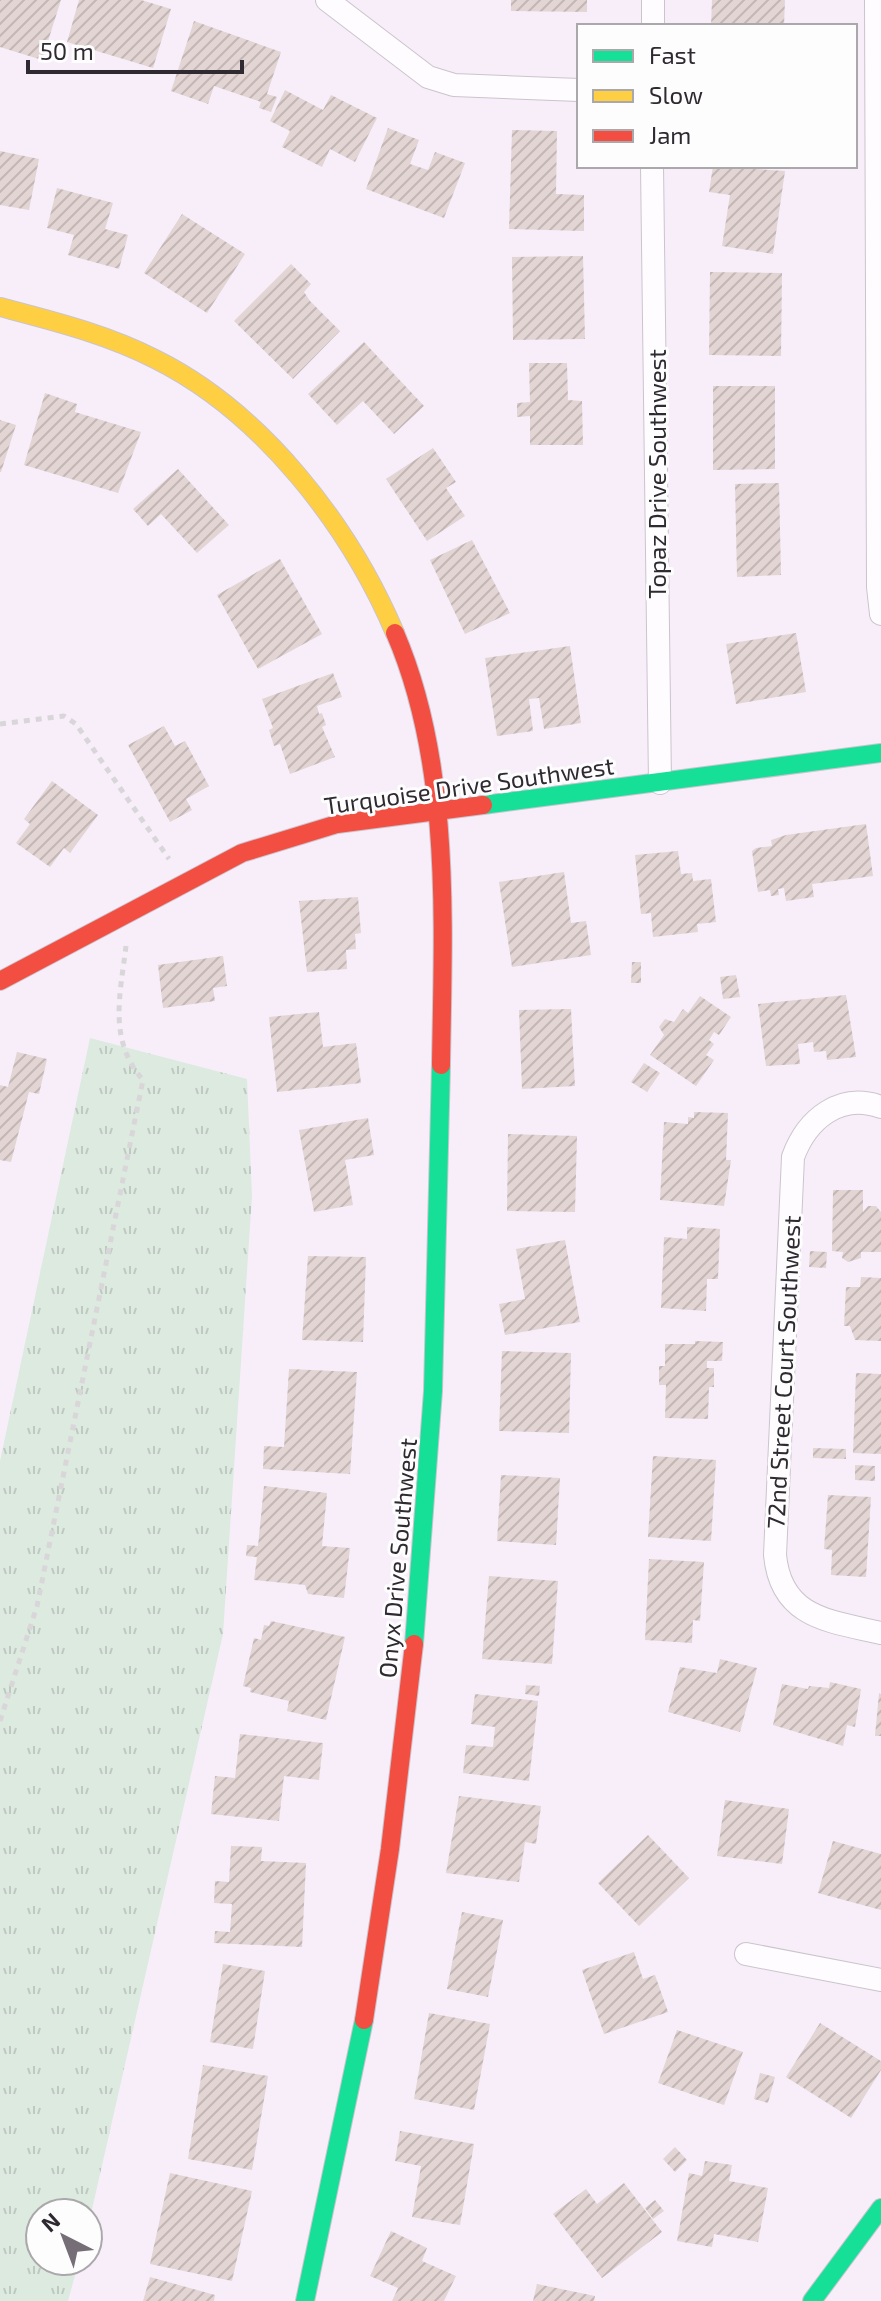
<svg xmlns="http://www.w3.org/2000/svg" width="881" height="2301" font-family="'Exo 2',sans-serif">
	<style>
		.grass { fill: url(#grass-tufts) }
		.building { fill: url(#building-hatch) }
		.lines { fill: none; stroke-linecap: round; stroke-linejoin: round }
		.street-casing { stroke: #cbc4cd; stroke-width: 24 }
		.fast-casing { stroke: #cbc4cd; stroke-width: 20 }
		.slow-casing { stroke: #cbc4cd; stroke-width: 20 }
		.jam-casing { stroke: #cbc4cd; stroke-width: 20 }
		.path { stroke: #d9d6da; stroke-width: 5; stroke-dasharray: 6 6; stroke-linecap: butt }
		.street { stroke: #fefcfe; stroke-width: 22 }
		.fast { stroke: #16e098; stroke-width: 18 }
		.slow { stroke: #ffcf43; stroke-width: 18 }
		.jam { stroke: #f24e42; stroke-width: 18 }
		.labels { text-anchor: middle; dominant-baseline: central; stroke-width: 6; stroke-linejoin: round; paint-order: stroke }
		.street-label { font-size: 24px; fill: #2f2931; stroke: #fdfdfd }
	</style>
	<defs>
		<pattern id="grass-tufts" width="24" height="20" patternUnits="userSpaceOnUse" patternTransform="scale(2)"><rect width="24" height="20" fill="#ddeae0"/><path d="M3 7l-1-3M5 7V3M7 7l1-3M15 17l-1-3M17 17v-4M19 17l1-3" fill="none" stroke="#bec9c1"/></pattern>
		<pattern id="building-hatch" width="6" height="6" patternUnits="userSpaceOnUse" patternTransform="scale(2)"><rect width="6" height="6" fill="#e3d5d3"/><path d="M-1 1l2-2M0 6l6-6M5 7l2-2" fill="none" stroke="#c3b7b6"/></pattern>
	</defs>
	<rect width="100%" height="100%" fill="#f7eefa"/>
	<!-- grass -->
	<path class="grass" d="M90,1038L247,1079L252,1196L223,1634L88,2227V2213H40V2261H79L68,2301H0V1461Z"/>
	<!-- building -->
	<g class="building">
		<path d="M0,0H61L42,60L0,47Z"/>
		<path d="M79,0H141L171,9L153,68L67,42Z"/>
		<path d="M511,0H587V12L511,11Z"/>
		<path d="M712,0H785L784,26H711Z"/>
		<path d="M194,21L281,52L267,94L277,97L271,112L259,108L261,102L214,86L208,104L171,91Z"/>
		<path d="M285,90L323,110L331,95L377,118L355,162L330,149L322,167L282,147L290,131L270,121Z"/>
		<path d="M388,128L419,140L410,164L428,170L435,152L465,163L444,218L366,189Z"/>
		<path d="M512,130L557,131L556,194L584,195V231L509,229Z"/>
		<path d="M0,151L39,159L29,210L0,205Z"/>
		<path d="M713,166L785,171L773,254L722,246L730,195L709,192Z"/>
		<path d="M57,188L113,203L105,229L128,235L119,269L68,255L74,235L47,228Z"/>
		<path d="M182,214L245,254L207,313L144,273Z"/>
		<path d="M583,256L585,339L513,340L512,257Z"/>
		<path d="M291,264L311,284L304,292L310,301L340,331L293,379L234,321Z"/>
		<path d="M710,272L782,273L781,356L709,355Z"/>
		<path d="M364,342L424,406L394,434L363,401L337,425L308,394Z"/>
		<path d="M529,363H567L568,400L582,401L583,445H530V416L517,417V403L530,402Z"/>
		<path d="M713,386H775V469L713,470Z"/>
		<path d="M45,393L77,404L75,412L141,432L118,493L24,465Z"/>
		<path d="M0,420L16,425L1,472H0Z"/>
		<path d="M433,448L456,482L446,488L465,516L427,541L386,479Z"/>
		<path d="M178,469L229,525L197,553L161,514L148,526L133,509Z"/>
		<path d="M779,483L781,575L737,577L735,484Z"/>
		<path d="M472,540L510,613L465,634L430,560Z"/>
		<path d="M280,559L322,634L258,669L217,595Z"/>
		<path d="M796,633L806,692L736,704L726,644Z"/>
		<path d="M570,646L581,723L544,729L539,698L529,699L533,731L497,736L485,658Z"/>
		<path d="M333,673L342,697L317,706L319,714L322,713L326,725L322,727L335,757L290,774L280,744L274,746L269,730L273,728L262,699Z"/>
		<path d="M164,726L175,746L185,741L209,786L186,799L192,810L170,822L128,745Z"/>
		<path d="M52,781L98,815L70,853L64,848L50,867L16,843L30,824L24,819Z"/>
		<path d="M866,824L873,876L812,884L814,897L786,901L784,888L778,889L779,895L771,896L770,890L758,892L752,851L756,848L772,846L771,840L786,835Z"/>
		<path d="M678,851L681,874L692,873L693,881L711,879L716,922L697,924L698,932L653,937L651,913L641,914L635,855Z"/>
		<path d="M564,872L571,923L586,921L591,955L512,967L499,882Z"/>
		<path d="M358,897L361,933L355,934L356,949L346,950L347,969L307,972L299,901Z"/>
		<path d="M223,956L227,986L213,988L215,1001L163,1008L158,965Z"/>
		<path d="M632,962H641V983H631Z"/>
		<path d="M736,975L740,997L723,999L720,977Z"/>
		<path d="M846,995L856,1057L827,1060L826,1051L814,1052L813,1042L798,1044L800,1064L766,1066L758,1004Z"/>
		<path d="M700,996L731,1017L719,1035L714,1032L709,1040L714,1044L706,1055L714,1060L696,1086L650,1055L664,1035L659,1027L665,1019L674,1022L683,1009L688,1013Z"/>
		<path d="M571,1009L575,1086L522,1089L519,1010Z"/>
		<path d="M319,1012L323,1047L356,1043L361,1083L277,1092L269,1017Z"/>
		<path d="M17,1052L47,1059L39,1094L29,1092L11,1162L0,1160V1085L8,1087Z"/>
		<path d="M644,1063L660,1073L647,1092L631,1082Z"/>
		<path d="M694,1112L728,1113L726,1160H731L724,1206L660,1200L664,1122L688,1124V1117L694,1118Z"/>
		<path d="M368,1118L374,1155L345,1160L353,1205L314,1212L299,1130Z"/>
		<path d="M508,1134L577,1136L575,1212L507,1211Z"/>
		<path d="M833,1190H863V1212L868,1206H876L881,1212V1252H861V1258L848,1262L842,1258L843,1252L832,1251Z"/>
		<path d="M687,1227L720,1229L718,1279H707L706,1311L661,1308L664,1237L687,1239Z"/>
		<path d="M565,1240L580,1322L505,1335L499,1304L525,1299L516,1249Z"/>
		<path d="M810,1251L827,1252L826,1268L809,1267Z"/>
		<path d="M308,1256L366,1257L363,1342L302,1340Z"/>
		<path d="M861,1277L881,1278V1341L855,1340L850,1326H844L846,1287H860Z"/>
		<path d="M695,1341L723,1342L722,1361H707V1368H714V1387H709L708,1419L665,1418L666,1385H659V1366H665V1344H695Z"/>
		<path d="M502,1351L571,1353L569,1433L499,1431Z"/>
		<path d="M289,1369L357,1372L350,1474L263,1469L264,1446L284,1447Z"/>
		<path d="M856,1373L881,1374V1454L853,1453Z"/>
		<path d="M813,1448L846,1449V1459L813,1458Z"/>
		<path d="M653,1456L716,1460L711,1541L648,1537Z"/>
		<path d="M855,1465L875,1466V1481L855,1480Z"/>
		<path d="M501,1475L560,1478L556,1545L497,1541Z"/>
		<path d="M264,1486L327,1493L322,1546L350,1548L344,1598L308,1594L305,1585L254,1580L257,1557L246,1556L247,1545L258,1546Z"/>
		<path d="M828,1495L871,1497L866,1577L831,1575L832,1550L824,1549Z"/>
		<path d="M649,1559L704,1562L700,1621L693,1620L692,1643L645,1640Z"/>
		<path d="M489,1576L558,1581L552,1664L482,1659Z"/>
		<path d="M271,1621L345,1637L326,1720L287,1711L289,1701L250,1692L251,1688L243,1686L254,1638L261,1640L264,1625L269,1626Z"/>
		<path d="M720,1659L757,1668L740,1732L668,1712L680,1667L717,1673Z"/>
		<path d="M830,1682L861,1689L855,1727L847,1725L843,1746L773,1725L782,1684L808,1689L809,1686L829,1688Z"/>
		<path d="M526,1685L540,1686L539,1696L525,1694Z"/>
		<path d="M879,1693L881,1694V1736H875Z"/>
		<path d="M475,1694L538,1701L529,1781L463,1773L466,1745L493,1747L495,1727L471,1724Z"/>
		<path d="M240,1734L323,1743L319,1780L284,1776L279,1821L211,1814L215,1776L235,1778Z"/>
		<path d="M459,1796L541,1806L536,1844L525,1842L519,1882L446,1873Z"/>
		<path d="M725,1800L789,1809L782,1864L717,1856Z"/>
		<path d="M648,1835L689,1878L639,1926L598,1883Z"/>
		<path d="M833,1841L881,1854V1910L818,1893Z"/>
		<path d="M231,1846L262,1847L261,1861L306,1863L302,1947L214,1943L215,1931L230,1932L232,1904L214,1903L215,1881L229,1882Z"/>
		<path d="M462,1912L503,1920L488,1997L447,1989Z"/>
		<path d="M634,1952L643,1979L655,1975L668,2012L604,2034L582,1970Z"/>
		<path d="M223,1964L265,1971L253,2049L210,2042Z"/>
		<path d="M429,2013L490,2024L474,2110L414,2099Z"/>
		<path d="M820,2023L881,2061V2070L851,2118L786,2077Z"/>
		<path d="M677,2030L743,2052L724,2105L658,2083Z"/>
		<path d="M203,2065L268,2076L252,2170L188,2159Z"/>
		<path d="M760,2073L775,2077L768,2103L754,2099Z"/>
		<path d="M400,2131L474,2144L460,2225L412,2217L421,2166L395,2161Z"/>
		<path d="M675,2147L687,2160L675,2172L663,2159Z"/>
		<path d="M705,2161L732,2165L729,2181L768,2188L758,2242L714,2234L712,2247L677,2241L689,2173L702,2176Z"/>
		<path d="M170,2173L252,2191L232,2281L150,2264Z"/>
		<path d="M624,2183L662,2232L602,2278L553,2214L586,2189L597,2204Z"/>
		<path d="M655,2200L664,2211L653,2219L645,2208Z"/>
		<path d="M391,2231L427,2248L422,2261L456,2276L444,2301H392L398,2288L370,2276Z"/>
		<path d="M150,2277L215,2295L214,2301H143Z"/>
		<path d="M537,2284L595,2296L594,2301H533Z"/>
	</g>
	<g class="lines">
		<defs>
			<g id="street">
				<path d="M327,0L428,77L454,85L579,90"/>
				<path d="M876,0L878,587L881,614"/>
				<path d="M653,26V0"/>
				<path d="M652,166L660,783"/>
				<path d="M881,1107C840,1092 807,1119 793,1157L775,1555C781,1618 829,1621 881,1633"/>
				<path d="M746,1954L881,1980"/>
			</g>
			<g id="fast">
				<path d="M483,805L881,753"/>
				<path d="M414,1644L433,1391L441,1065"/>
				<path d="M305,2301L364,2020"/>
				<path d="M812,2301L881,2208"/>
			</g>
			<path id="slow" d="M0,307C53,321 106,334 155,359C262,412 349,525 395,633"/>
			<g id="jam">
				<path d="M395,633C452,765 443,924 441,1065"/>
				<path d="M0,981L242,853L337,824L483,805"/>
				<path d="M364,2020L390,1849L414,1644"/>
			</g>
		</defs>
		<!-- street casing -->
		<use href="#street" class="street-casing"/>
		<!-- fast casing -->
		<use href="#fast" class="fast-casing"/>
		<!-- slow casing -->
		<use href="#slow" class="slow-casing"/>
		<!-- jam casing -->
		<use href="#jam" class="jam-casing"/>
		<!-- path -->
		<g class="path">
			<path d="M0,724L64,716L76,724L169,859"/>
			<path d="M0,1721L37,1606L143,1080C108,1040 120,996 126,946"/>
		</g>
		<!-- street -->
		<use href="#street" class="street"/>
		<!-- fast -->
		<use href="#fast" class="fast"/>
		<!-- slow -->
		<use href="#slow" class="slow"/>
		<!-- jam -->
		<use href="#jam" class="jam"/>
	</g>
	<g class="labels">
		<!-- street labels -->
		<g class="street-label">
			<text transform="translate(656 474) rotate(-90)">Topaz Drive Southwest</text>
			<text transform="translate(469 785) rotate(-8)">Turquoise Drive Southwest</text>
			<text transform="translate(783 1372) rotate(-87)">72nd Street Court Southwest</text>
			<text transform="translate(397 1558) rotate(-85)">Onyx Drive Southwest</text>
		</g>
	</g>
	<!-- legend -->
	<rect x="577" y="24" width="280" height="144" fill="#fdfdfd" stroke="#aba8ab" stroke-width="2"/>
	<rect x="593" y="50" width="40" height="12" fill="#16e098" stroke="#aba8ab" stroke-width="2"/>
	<text x="649" y="64" font-size="24" fill="#2f2931">Fast</text>
	<rect x="593" y="90" width="40" height="12" fill="#ffcf43" stroke="#aba8ab" stroke-width="2"/>
	<text x="649" y="104" font-size="24" fill="#2f2931">Slow</text>
	<rect x="593" y="130" width="40" height="12" fill="#f24e42" stroke="#aba8ab" stroke-width="2"/>
	<text x="649" y="144" font-size="24" fill="#2f2931">Jam</text>
	<!-- north arrow -->
	<g transform="translate(64 2237) rotate(318)"><circle r="38" fill="#fdfdfd" stroke="#aba8ab" stroke-width="2"/>
	<path d="M0-6L14 30L0 20L-14 30Z" fill="#756e77"/>
	<text y="-12" font-size="22" font-weight="bold" text-anchor="middle" fill="#2f2931">N</text>
	</g>
	<!-- scale -->
	<path d="M28 60v12h214v-12" fill="none" stroke="#2f2931" stroke-width="4"/>
	<text x="40" y="60" font-size="24" fill="#2f2931" stroke="#fdfdfd" stroke-width="6" paint-order="stroke">50 m</text>
</svg>
